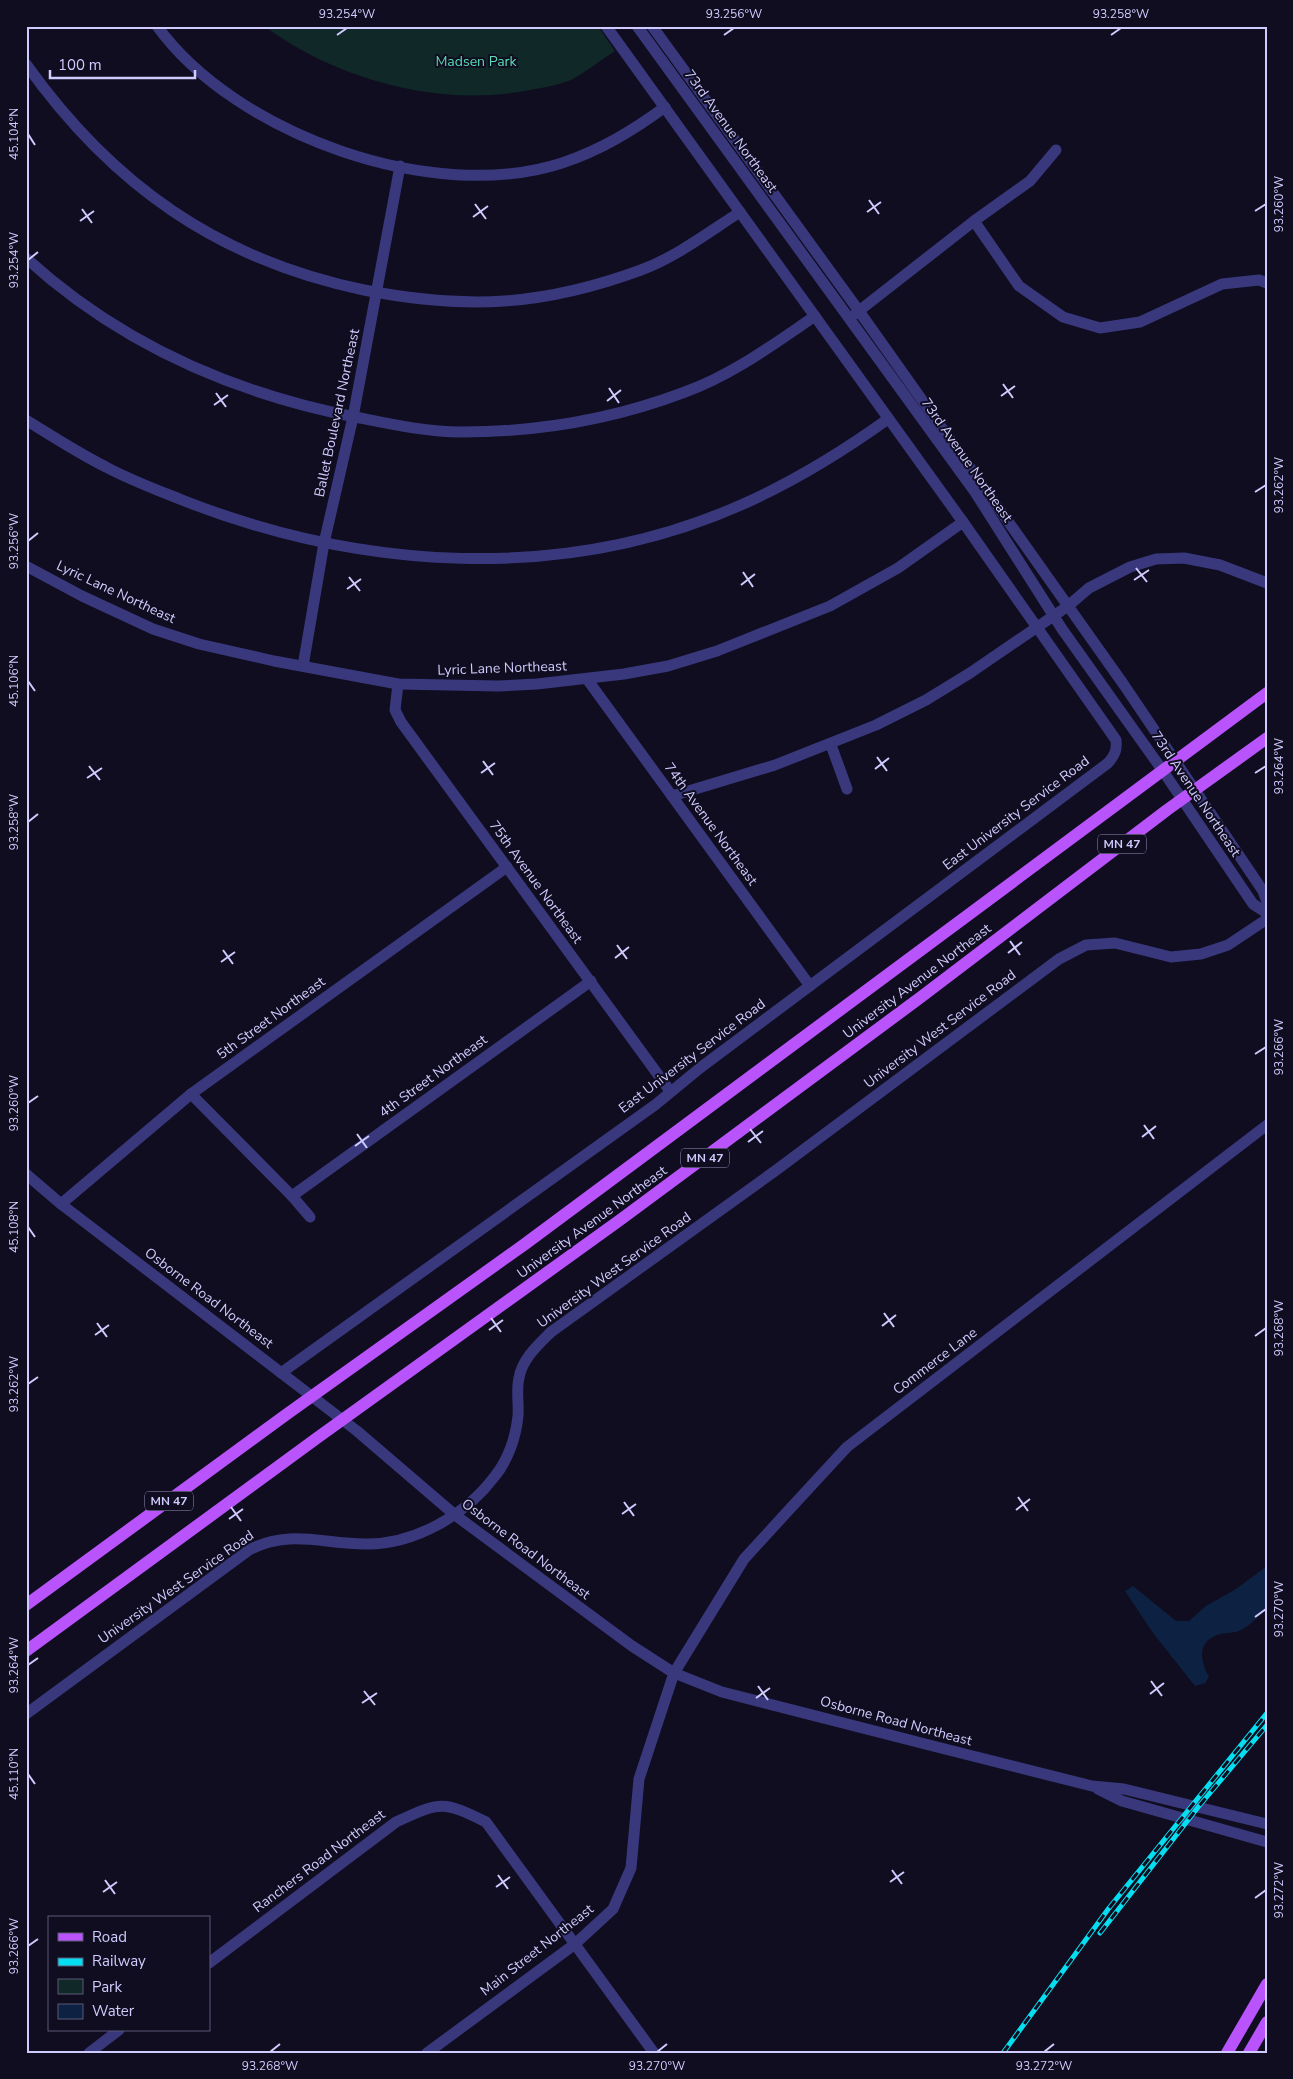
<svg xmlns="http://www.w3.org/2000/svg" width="1293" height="2079" font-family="'Nunito Sans',sans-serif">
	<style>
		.green { fill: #102827 }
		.water { fill: #0d2242 }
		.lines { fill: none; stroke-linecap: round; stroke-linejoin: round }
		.minor { stroke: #39387d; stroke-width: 11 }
		.major { stroke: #b954fc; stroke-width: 12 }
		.rail-casing { stroke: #05def0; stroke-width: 5 }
		.rail { stroke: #0f0d1f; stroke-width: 3; stroke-dasharray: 9; stroke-linecap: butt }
		.ticks { fill: none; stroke: #d0cbfe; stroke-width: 2 }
		.labels { text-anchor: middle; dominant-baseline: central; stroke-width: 4; stroke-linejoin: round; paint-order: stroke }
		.shield { fill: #0f0d1f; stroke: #9692bb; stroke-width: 1 }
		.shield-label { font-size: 12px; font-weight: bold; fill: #d0cbfe }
		.park-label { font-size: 14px; fill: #59dcb8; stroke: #0f0d1f }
		.street-label { font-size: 14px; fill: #d0cbfe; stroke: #0f0d1f }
		.neatline { fill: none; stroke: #d0cbfe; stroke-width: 2 }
		.ticks-label { font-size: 12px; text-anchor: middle; fill: #d0cbfe }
	</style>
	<rect width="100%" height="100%" fill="#0f0d1f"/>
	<!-- green -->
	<path class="green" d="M264,26H598L615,51C601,60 586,72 571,80C558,85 543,88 530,90C440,108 337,80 264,26Z"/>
	<!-- water -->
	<path class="water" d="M1267,1566V1609C1259,1615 1252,1624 1243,1629C1235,1634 1225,1632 1217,1635C1196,1643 1201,1662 1209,1677L1205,1683L1195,1686L1153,1633L1125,1591L1133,1586L1176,1621H1189L1206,1606L1236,1589Z"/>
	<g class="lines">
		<!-- minor -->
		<g class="minor">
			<path d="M157,26C236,135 434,205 562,163C601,150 632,131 665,107"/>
			<path d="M637,26L975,492L1062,629L1163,771L1253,904L1267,913"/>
			<path d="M652,26L859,311L1124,685L1263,891L1267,902"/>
			<path d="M26,64C112,185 219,260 364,290C467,310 543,306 641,270C676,257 709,232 740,212"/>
			<path d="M974,221L1019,286L1063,317L1100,328L1140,322L1222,284L1259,280L1267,283"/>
			<path d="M26,258C119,343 233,393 355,417C390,424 426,432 462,432C538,432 614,419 685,392C732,375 774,344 815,316"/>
			<path d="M855,314L974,221L1030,181L1056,150"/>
			<path d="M26,420C52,436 78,453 106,467C130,480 157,490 182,500C360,570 563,584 741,505C793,482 842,452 888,419"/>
			<path d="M26,566L82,596L153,629L199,644L274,661L398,684L498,686L537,684L624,674L668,666L717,651L830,606L898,568L963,522"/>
			<path d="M303,666L324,543L353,417L400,166"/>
			<path d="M587,679L810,986"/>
			<path d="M398,684L395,710L401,722L670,1091"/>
			<path d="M831,745L847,789"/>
			<path d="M672,796L775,765L876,725L926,700L970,673L1068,606L1089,588L1130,567L1156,559L1184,558L1220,565L1267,583"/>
			<path d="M191,1094L292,1196L310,1217"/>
			<path d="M26,1174L61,1204L357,1431L455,1515L632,1646L674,1673L722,1692L937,1747L1092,1786L1124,1789L1267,1824"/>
			<path d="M292,1196L591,981"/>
			<path d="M61,1204L191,1094L507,867"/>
			<path d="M281,1373L655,1105L700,1068L1108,763C1115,755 1117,750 1116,740L963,522L606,26"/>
			<path d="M26,1714L249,1550C289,1529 323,1544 365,1544C414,1545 466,1515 495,1476C508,1460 516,1437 518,1416C519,1404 516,1390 519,1378C522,1359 538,1345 551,1332L775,1171L1059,959L1086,945L1115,943L1171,957L1201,954L1228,945L1267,919"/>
			<path d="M1098,1789L1122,1801L1267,1842"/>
			<path d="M209,1963L396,1822C440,1802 442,1800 486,1822L654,2053"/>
			<path d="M89,2053L119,2030"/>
			<path d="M427,2053L575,1944L613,1909L631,1868L639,1779L674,1673L744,1559L787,1512L847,1447L1267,1125"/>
		</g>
		<!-- major -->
		<g class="major">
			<path d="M26,1605L287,1414L525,1244L1267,693"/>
			<path d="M26,1651L317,1438L620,1220L921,997L1167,810L1267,738"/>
			<path d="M1227,2053L1267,1984"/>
			<path d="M1249,2053L1267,2022"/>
		</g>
		<defs>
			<g id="rail">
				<path d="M1100,1933L1199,1806L1267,1725"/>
				<path d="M1003,2053L1109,1908L1267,1713"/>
			</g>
		</defs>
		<!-- rail casing -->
		<use href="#rail" class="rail-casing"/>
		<!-- rail -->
		<use href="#rail" class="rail"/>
	</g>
	<!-- ticks -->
	<path class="ticks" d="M337,35L347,28M724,35L734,28M1111,35L1121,28M28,134L35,145M869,200L879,214M475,204L486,219M82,209L92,223M1255,211L1266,204M867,212L881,202M473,217L488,206M80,221L94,211M28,260L38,252M1003,384L1013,398M609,388L619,403M216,393L226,407M1001,396L1015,386M607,401L621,390M214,405L228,395M1255,492L1266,485M28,541L38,533M1136,568L1147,582M743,572L753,587M349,577L360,591M1134,580L1149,570M741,585L755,574M347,589L361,579M28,681L35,691M877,757L887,771M483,761L493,775M89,766L100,780M875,769L889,758M481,773L495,763M1255,773L1266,766M87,778L102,768M28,822L38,814M1010,941L1020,955M617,945L627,959M223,950L233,964M1008,953L1022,942M615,958L629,947M221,962L235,952M1255,1054L1266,1047M28,1103L38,1096M1144,1125L1154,1139M750,1129L761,1143M357,1134L367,1148M1142,1137L1156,1126M748,1142L763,1131M355,1146L369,1136M28,1227L35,1237M884,1313L894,1327M491,1318L501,1332M97,1323L107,1337M882,1326L896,1315M489,1330L503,1320M95,1335L109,1325M1255,1336L1266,1328M28,1384L38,1377M1018,1497L1028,1511M624,1502L634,1516M231,1507L241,1521M1016,1510L1030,1499M622,1514L636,1504M229,1519L243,1509M1255,1617L1266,1609M28,1665L38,1658M1151,1681L1162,1696M758,1686L768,1700M364,1691L375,1705M1150,1694L1164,1683M756,1698L770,1688M362,1703L377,1693M28,1774L35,1784M892,1870L902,1884M498,1875L508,1889M105,1880L115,1894M890,1882L904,1872M496,1887L510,1877M103,1892L117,1882M1255,1898L1266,1890M28,1946L38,1939M270,2052L280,2044M657,2052L667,2044M1044,2052L1054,2044"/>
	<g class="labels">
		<!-- shield labels -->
		<g class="shield">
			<rect x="1098" y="834.5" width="48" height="19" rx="4"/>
			<rect x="681" y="1148.5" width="48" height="19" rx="4"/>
			<rect x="145" y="1491.5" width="48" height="19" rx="4"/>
		</g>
		<g class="shield-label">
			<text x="1122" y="844">MN 47</text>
			<text x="705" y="1158">MN 47</text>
			<text x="169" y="1501">MN 47</text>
		</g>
		<!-- park labels -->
		<g class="park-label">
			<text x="476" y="61">Madsen Park</text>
		</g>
		<!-- street labels -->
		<g class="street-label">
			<text transform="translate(731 131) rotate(54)">73rd Avenue Northeast</text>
			<text transform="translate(337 413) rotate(-78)">Ballet Boulevard Northeast</text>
			<text transform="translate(967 460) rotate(55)">73rd Avenue Northeast</text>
			<text transform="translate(116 592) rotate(25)">Lyric Lane Northeast</text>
			<text transform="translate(502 668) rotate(-2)">Lyric Lane Northeast</text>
			<text transform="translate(1196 794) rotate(56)">73rd Avenue Northeast</text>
			<text transform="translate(1016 813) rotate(-37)">East University Service Road</text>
			<text transform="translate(711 824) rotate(54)">74th Avenue Northeast</text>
			<text transform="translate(536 882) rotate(54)">75th Avenue Northeast</text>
			<text transform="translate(917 981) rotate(-37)">University Avenue Northeast</text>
			<text transform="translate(271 1018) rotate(-36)">5th Street Northeast</text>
			<text transform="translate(940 1029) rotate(-37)">University West Service Road</text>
			<text transform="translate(692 1056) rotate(-37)">East University Service Road</text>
			<text transform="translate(433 1076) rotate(-36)">4th Street Northeast</text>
			<text transform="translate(592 1222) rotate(-36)">University Avenue Northeast</text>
			<text transform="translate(614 1270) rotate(-36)">University West Service Road</text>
			<text transform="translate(209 1298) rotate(37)">Osborne Road Northeast</text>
			<text transform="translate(935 1361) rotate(-37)">Commerce Lane</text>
			<text transform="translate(526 1549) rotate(37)">Osborne Road Northeast</text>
			<text transform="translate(176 1587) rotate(-35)">University West Service Road</text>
			<text transform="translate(896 1721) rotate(15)">Osborne Road Northeast</text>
			<text transform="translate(319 1861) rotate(-37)">Ranchers Road Northeast</text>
			<text transform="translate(537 1950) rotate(-38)">Main Street Northeast</text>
		</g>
	</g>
	<!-- border -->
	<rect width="1293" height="2079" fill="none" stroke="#0f0d1f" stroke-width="55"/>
	<!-- legend -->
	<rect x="48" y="1916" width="162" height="115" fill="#0f0d1f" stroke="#5c5978"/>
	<rect x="58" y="1933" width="25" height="8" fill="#b954fc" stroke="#5c5978"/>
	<text x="92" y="1942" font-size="15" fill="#d0cbfe">Road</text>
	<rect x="58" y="1958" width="25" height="8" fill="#05def0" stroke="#5c5978"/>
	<text x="92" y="1966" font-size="15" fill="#d0cbfe">Railway</text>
	<rect x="58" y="1979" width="25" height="15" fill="#102827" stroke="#5c5978"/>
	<text x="92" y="1992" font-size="15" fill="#d0cbfe">Park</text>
	<rect x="58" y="2004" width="25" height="15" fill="#0d2242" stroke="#5c5978"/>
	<text x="92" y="2016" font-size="15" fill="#d0cbfe">Water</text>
	<!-- scale -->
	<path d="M50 70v8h145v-8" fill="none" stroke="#d0cbfe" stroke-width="2.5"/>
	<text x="58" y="70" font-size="15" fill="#d0cbfe" stroke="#0f0d1f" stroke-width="4" paint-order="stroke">100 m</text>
	<rect x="28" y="28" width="1238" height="2024" class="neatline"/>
	<g class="ticks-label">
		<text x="347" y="18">93.254°W</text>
		<text x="734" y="18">93.256°W</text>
		<text x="1121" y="18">93.258°W</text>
		<text transform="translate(14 134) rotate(-90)" y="4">45.104°N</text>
		<text transform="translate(1279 204) rotate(-90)" y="4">93.260°W</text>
		<text transform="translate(14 260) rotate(-90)" y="4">93.254°W</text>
		<text transform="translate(1279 485) rotate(-90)" y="4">93.262°W</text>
		<text transform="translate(14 541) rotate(-90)" y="4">93.256°W</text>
		<text transform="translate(14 681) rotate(-90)" y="4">45.106°N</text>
		<text transform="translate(1279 766) rotate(-90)" y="4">93.264°W</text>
		<text transform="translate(14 822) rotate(-90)" y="4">93.258°W</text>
		<text transform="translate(1279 1047) rotate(-90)" y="4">93.266°W</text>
		<text transform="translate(14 1103) rotate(-90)" y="4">93.260°W</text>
		<text transform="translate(14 1227) rotate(-90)" y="4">45.108°N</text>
		<text transform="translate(1279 1328) rotate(-90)" y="4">93.268°W</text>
		<text transform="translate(14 1384) rotate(-90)" y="4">93.262°W</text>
		<text transform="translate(1279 1609) rotate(-90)" y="4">93.270°W</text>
		<text transform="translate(14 1665) rotate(-90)" y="4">93.264°W</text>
		<text transform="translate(14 1774) rotate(-90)" y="4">45.110°N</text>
		<text transform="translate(1279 1890) rotate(-90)" y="4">93.272°W</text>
		<text transform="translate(14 1946) rotate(-90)" y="4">93.266°W</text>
		<text x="270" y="2070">93.268°W</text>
		<text x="657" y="2070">93.270°W</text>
		<text x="1044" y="2070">93.272°W</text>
	</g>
</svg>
